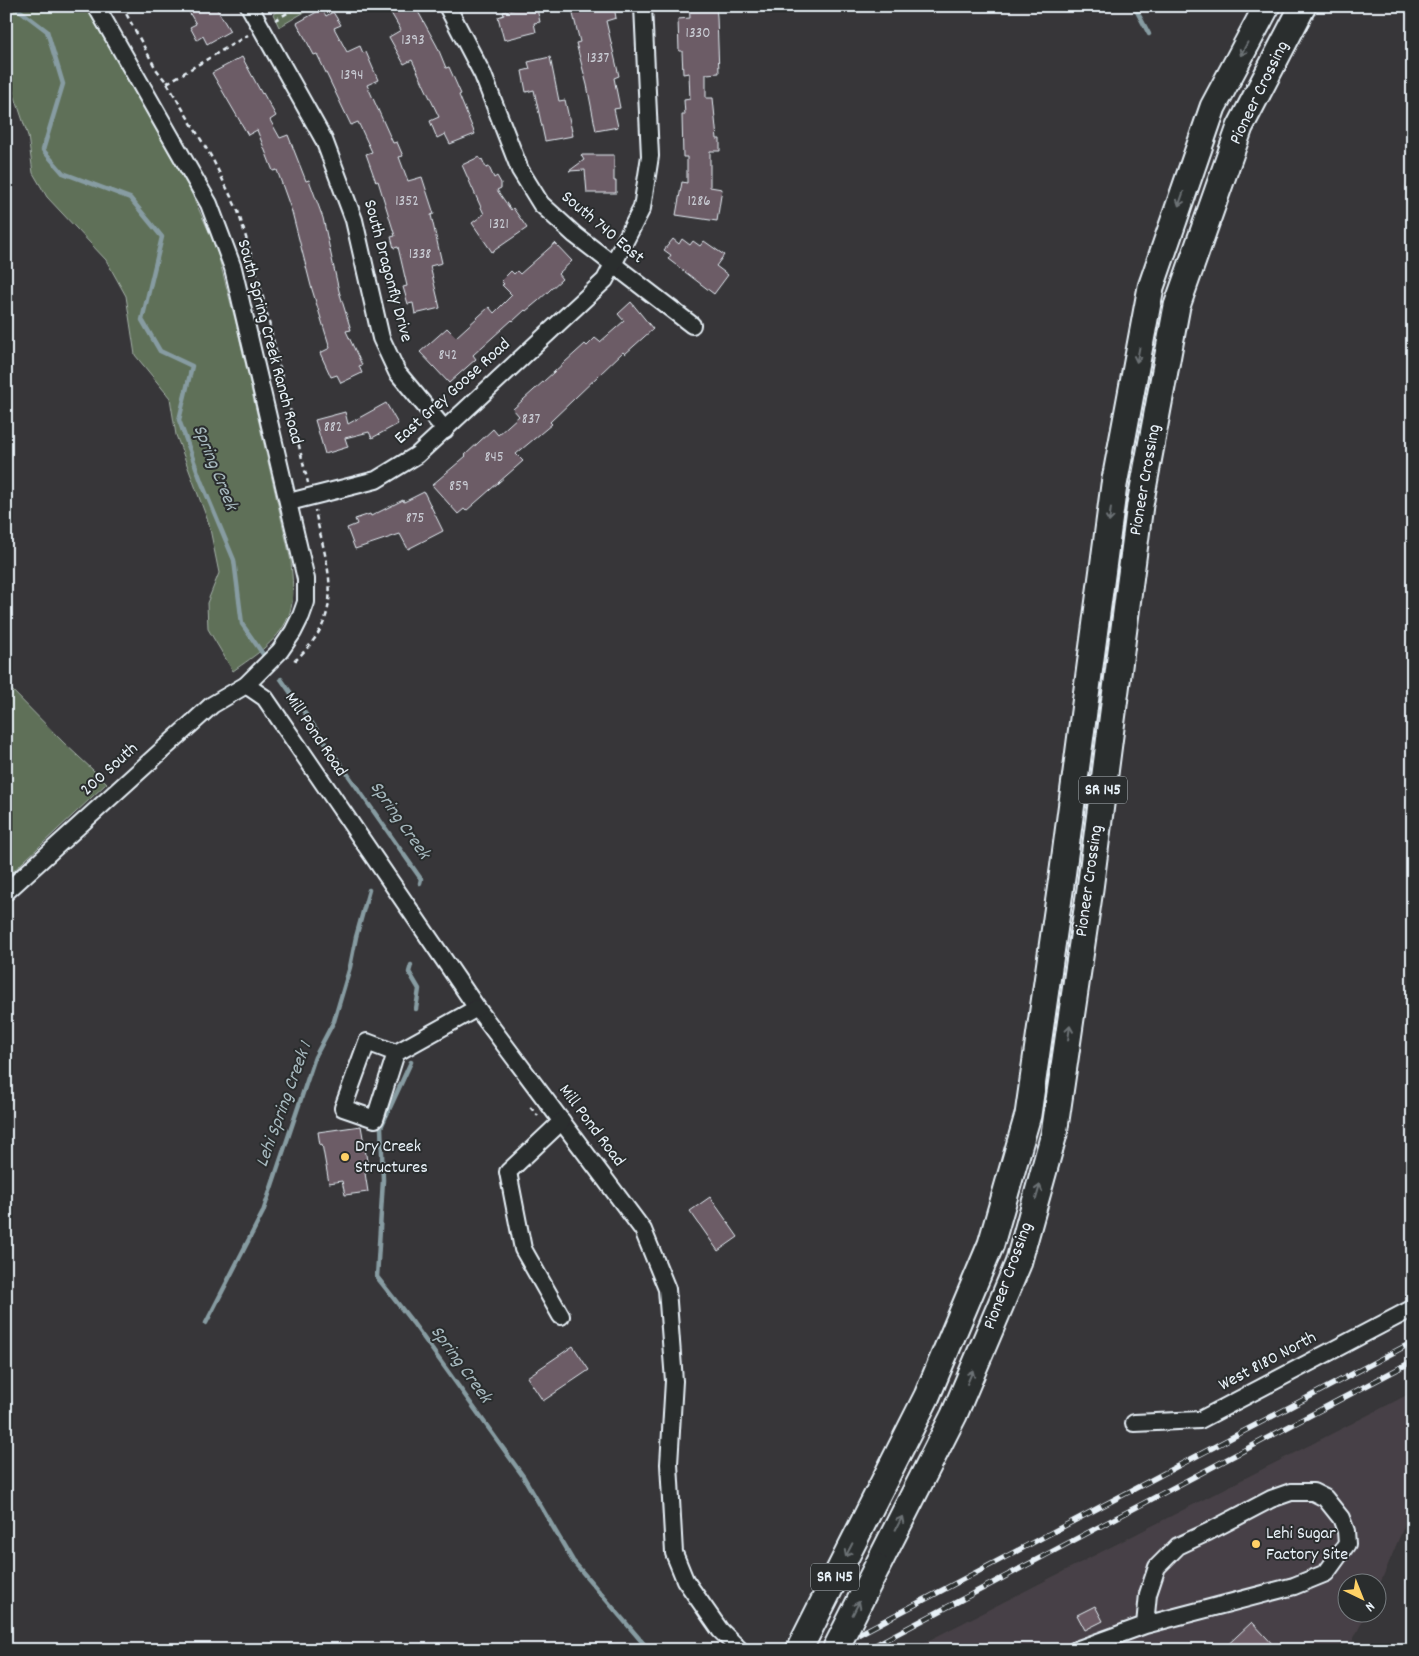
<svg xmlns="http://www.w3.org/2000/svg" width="1419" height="1656" font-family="Dekko,sans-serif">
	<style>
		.built { fill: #474146 }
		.green { fill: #5f7059; stroke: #a4b0a8 }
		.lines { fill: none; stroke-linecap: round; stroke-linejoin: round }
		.stream { stroke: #879ca2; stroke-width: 4.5 }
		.building { fill: #6c5c66; stroke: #e8f1f8 }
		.minor-casing { stroke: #e8f1f8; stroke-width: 20 }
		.highway-casing { stroke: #e8f1f8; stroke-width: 29 }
		.path { stroke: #e8f1f8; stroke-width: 2.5; stroke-dasharray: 5 4; stroke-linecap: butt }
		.minor { stroke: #2a2d2e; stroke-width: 16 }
		.highway { stroke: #2a2d2e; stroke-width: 25 }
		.rail-casing { stroke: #e8f1f8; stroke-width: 5.5 }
		.rail { stroke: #2a2d2e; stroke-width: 4; stroke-dasharray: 11; stroke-linecap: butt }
		.highway-bridge-casing { stroke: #e8f1f8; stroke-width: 29; stroke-linecap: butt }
		.highway-bridge { stroke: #2a2d2e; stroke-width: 25 }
		.oneway { stroke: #6c7275 }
		.poi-dot { fill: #ffd166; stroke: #2a2d2e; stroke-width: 2 }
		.labels { text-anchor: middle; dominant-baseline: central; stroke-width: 4; stroke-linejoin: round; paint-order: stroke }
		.number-label { font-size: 15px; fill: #c9ccd4 }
		.shield { fill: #2a2d2e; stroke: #afb6bb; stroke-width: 1 }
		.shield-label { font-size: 16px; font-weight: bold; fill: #e8f1f8 }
		.street-label { font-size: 18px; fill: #e8f1f8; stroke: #2a2d2e }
		.poi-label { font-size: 18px; fill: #e8f1f8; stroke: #2a2d2e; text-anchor: start }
		.water-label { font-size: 19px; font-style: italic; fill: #a7b9bf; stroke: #2a2d2e }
	</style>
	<rect width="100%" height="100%" fill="#373639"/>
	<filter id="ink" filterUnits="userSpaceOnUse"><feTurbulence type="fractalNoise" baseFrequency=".02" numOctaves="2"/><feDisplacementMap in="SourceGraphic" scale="10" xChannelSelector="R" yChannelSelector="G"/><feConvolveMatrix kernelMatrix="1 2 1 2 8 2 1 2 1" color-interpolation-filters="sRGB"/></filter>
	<g filter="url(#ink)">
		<!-- built -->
		<path class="built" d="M1413,1392V1505L1377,1591L1376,1584H1346V1614H1366L1348,1650H910Z"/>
		<!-- green -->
		<g class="green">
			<path d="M6,6H86L190,190L216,247L236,323L291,561C292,578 295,596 290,612C282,639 254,656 233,671L208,629L207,603L219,573L209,524L176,435L170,398L135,355L126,296L106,260L47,197L33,173L28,136L6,70Z"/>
			<path d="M287,6H315L279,27L273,14Z"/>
			<path d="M6,684L64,743L107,783L6,878Z"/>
		</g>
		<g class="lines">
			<!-- stream -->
			<g class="stream">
				<path d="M14,6L47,31L63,84L43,150L63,173L130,198L162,237L142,320L160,351L192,366L179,420L201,481L234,560L242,624L265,657"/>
				<path d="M1134,6L1149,34"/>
				<path d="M281,679L421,879L420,883"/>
				<path d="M411,965L409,972L419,989L416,1009"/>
				<path d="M411,1062L381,1127L383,1180L377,1277L413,1323L523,1476L573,1561L649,1650"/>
				<path d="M206,1323L263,1212L315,1057L334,1021L350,967L356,937L369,890"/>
			</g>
		</g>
		<!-- building -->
		<g class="building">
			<path d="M199,6H215L230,31L207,44L203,36L197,40L190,27L196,24L189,12Z"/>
			<path d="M387,6H415L437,46L446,68L449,67L461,94L459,95L475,134L450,144L445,134L437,138L430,121L439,117L412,60L404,64L389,37L401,30Z"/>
			<path d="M524,6H529L530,11L537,9L540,22L534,23L536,32L504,40L498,17L504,15L503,12Z"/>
			<path d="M571,6H614L616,18L606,21L619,76L614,78L620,108L614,109L618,127L596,131L587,85L576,43L580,42Z"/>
			<path d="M689,6H716L717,17L719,73L706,74V98H713L717,139H720V151H710V187L722,189L717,221L676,215L682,182L687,183V157H683L682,115H685L684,100L690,99L689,73L683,74L682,51H679L678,19L690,18Z"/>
			<path d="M322,9L326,16L333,12L341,25L334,28L347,52L360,46L363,53L366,52L378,80L367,85L393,143L397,142L403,156L399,157L408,181L422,177L434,214L431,215L442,263L430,266L440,308L415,314L413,303L408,304L403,287L407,286L398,247L394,248L391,237L395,236L378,181L376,182L366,154L372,152L358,122L351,125L317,54L314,55L297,23Z"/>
			<path d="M242,57L262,94L263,93L276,116L270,120L280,138L288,135L306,181L309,180L323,218L339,291L351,330L346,331L362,365L359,366L362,373L341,383L337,375L331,377L320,353L330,348L311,286L292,212L277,170L273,171L257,130L248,135L212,73Z"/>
			<path d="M550,57L559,101L565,100L573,136L545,141L534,90L526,92L522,71L530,69L528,62Z"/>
			<path d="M581,155H614V181H616V193H587L585,170L569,171L584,160Z"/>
			<path d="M479,157L481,160L482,159L486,168L489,167L494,178L497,176L501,183V188L497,190L511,210L513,208L527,228L492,252L472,223L484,214L462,165Z"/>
			<path d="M673,239L679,244L682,239L690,245L693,241L700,246L704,241L724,255L716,266L728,275L714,294L668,259L671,255L664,250Z"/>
			<path d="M555,243L572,261L558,274L562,279L538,301L526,311L525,310L513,321L512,320L473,355L476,359L449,383L420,352L447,328L456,337L489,307L494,313L512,295L502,285L504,284L501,281L511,271L514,274L517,271L520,274Z"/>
			<path d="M631,302L653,329L625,354L623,352L550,422L552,424L516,454L523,461L466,511L464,509L458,514L432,485L466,456L465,455L493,429L498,435L519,416L513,409L585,344L587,346L595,338L600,342L624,321L618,314Z"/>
			<path d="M386,403L398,424L372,438L369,432L345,438L348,447L325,454L315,420L345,412L348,424Z"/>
			<path d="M424,492L443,531L408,549L400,534L355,549L347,528L357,524L355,519L370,514L371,516L403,500L404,502Z"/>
			<path d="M361,1126L369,1172L365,1173L368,1192L345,1195L342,1181L329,1183L322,1144L320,1145L318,1132Z"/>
			<path d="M710,1197L738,1237L718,1251L690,1211Z"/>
			<path d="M573,1346L589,1370L543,1401L527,1377Z"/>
			<path d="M1095,1606L1103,1621L1085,1630L1077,1615Z"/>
			<path d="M1252,1622L1278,1650H1222Z"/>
		</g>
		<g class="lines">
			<defs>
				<g id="minor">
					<path d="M249,6L324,140L354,220L381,338L397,372L445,430"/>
					<path d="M447,6L483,75L520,170L541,204L575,235L692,325"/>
					<path d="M289,502L376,480L417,455L605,280L642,208L650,156L643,6"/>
					<path d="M246,685L265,698L477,1008L643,1230L667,1289L674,1381L669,1464L674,1553L685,1580L720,1630L740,1650"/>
					<path d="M6,892L212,705L246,685L280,651L293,632L301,616L306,602V579L233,268L209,204L96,6"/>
					<path d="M396,1053L375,1119L343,1108L367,1042L396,1053L477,1008"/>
					<path d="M561,1316L523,1249L508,1172L562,1121"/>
					<path d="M1134,1423L1200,1420L1413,1308"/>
					<path d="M1076,1650L1145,1625L1294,1586L1326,1573L1347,1544L1346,1531L1341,1518L1325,1498L1313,1492H1291L1271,1499L1208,1532L1178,1546L1157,1567L1148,1594L1145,1625"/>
				</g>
				<g id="highway">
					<path d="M877,1567L954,1415L1018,1264L1054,1134L1090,889L1140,505L1177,306L1240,127L1303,6"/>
					<path d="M799,1650L927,1396L991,1244L1028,1115L1063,870L1114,485L1151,287L1213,107L1267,6"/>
				</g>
			</defs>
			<!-- minor casing -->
			<use href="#minor" class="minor-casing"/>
			<!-- highway casing -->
			<use href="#highway" class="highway-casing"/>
			<!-- path -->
			<g class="path">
				<path d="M122,6L156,69L167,83L212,158L238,211L258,277L308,483"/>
				<path d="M275,20L300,6"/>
				<path d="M167,83L248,35"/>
				<path d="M294,659L296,660C305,651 314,641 320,630C341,592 322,549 315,510"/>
				<path d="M530,1107L538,1116"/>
			</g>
			<!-- minor -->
			<use href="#minor" class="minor"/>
			<!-- highway -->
			<use href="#highway" class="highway"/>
			<defs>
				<g id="rail">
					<path d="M829,1650L1413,1342"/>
					<path d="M866,1650L1413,1361"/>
				</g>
			</defs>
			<!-- rail casing -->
			<use href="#rail" class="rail-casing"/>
			<!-- rail -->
			<use href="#rail" class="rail"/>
			<defs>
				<path id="highway-bridge" d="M835,1650L877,1567"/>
			</defs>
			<!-- highway-bridge casing -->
			<use href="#highway-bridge" class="highway-bridge-casing"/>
			<!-- highway-bridge -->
			<use href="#highway-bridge" class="highway-bridge"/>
		</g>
		<!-- one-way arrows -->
		<defs><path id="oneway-shaft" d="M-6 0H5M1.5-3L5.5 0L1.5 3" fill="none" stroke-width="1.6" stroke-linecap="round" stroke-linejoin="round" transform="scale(1.25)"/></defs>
		<g class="oneway">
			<use href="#oneway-shaft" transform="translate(1244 49) rotate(118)"/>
			<use href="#oneway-shaft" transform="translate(1181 199) rotate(109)"/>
			<use href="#oneway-shaft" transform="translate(1138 355) rotate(101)"/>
			<use href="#oneway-shaft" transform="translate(1110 515) rotate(97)"/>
			<use href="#oneway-shaft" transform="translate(1069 1033) rotate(-82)"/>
			<use href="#oneway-shaft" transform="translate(1038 1192) rotate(-74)"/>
			<use href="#oneway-shaft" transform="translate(970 1377) rotate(-67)"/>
			<use href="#oneway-shaft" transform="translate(899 1523) rotate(-63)"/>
			<use href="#oneway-shaft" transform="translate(849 1550) rotate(117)"/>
			<use href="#oneway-shaft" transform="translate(856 1608) rotate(-63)"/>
		</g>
	</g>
	<!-- markers -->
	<g class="poi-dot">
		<circle cx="345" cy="1157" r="5"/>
		<circle cx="1256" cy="1544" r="5"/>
	</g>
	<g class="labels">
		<!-- number labels -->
		<g class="number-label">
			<text x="698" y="34">1330</text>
			<text x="413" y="41">1393</text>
			<text x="598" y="59">1337</text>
			<text x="352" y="76">1394</text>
			<text x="407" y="202">1352</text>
			<text x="699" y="202">1286</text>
			<text x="499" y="225">1321</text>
			<text x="420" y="255">1338</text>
			<text x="448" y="356">842</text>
			<text x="531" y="420">837</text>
			<text x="333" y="428">882</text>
			<text x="494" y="458">845</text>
			<text x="459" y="487">859</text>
			<text x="415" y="519">875</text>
		</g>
		<!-- shield labels -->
		<g class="shield">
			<rect x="1079" y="776.5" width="48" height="27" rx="4"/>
			<rect x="811" y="1563.5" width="48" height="27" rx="4"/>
		</g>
		<g class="shield-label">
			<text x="1103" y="790">SR 145</text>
			<text x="835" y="1577">SR 145</text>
		</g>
		<!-- street labels -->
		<g class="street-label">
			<text transform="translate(1260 93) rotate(-64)">Pioneer Crossing</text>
			<text transform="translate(602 228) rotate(40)">South 740 East</text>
			<text transform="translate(387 271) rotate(75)">South Dragonfly Drive</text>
			<text transform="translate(269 342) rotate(75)">South Spring Creek Ranch Road</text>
			<text transform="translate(453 392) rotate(-42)">East Grey Goose Road</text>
			<text transform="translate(1146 480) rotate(-80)">Pioneer Crossing</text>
			<text transform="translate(315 735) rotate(56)">Mill Pond Road</text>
			<text transform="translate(110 770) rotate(-42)">200 South</text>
			<text transform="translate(1090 881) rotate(-82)">Pioneer Crossing</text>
			<text transform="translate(591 1126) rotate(53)">Mill Pond Road</text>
			<text transform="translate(1009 1276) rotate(-70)">Pioneer Crossing</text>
			<text transform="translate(1268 1362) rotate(-28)">West 8180 North</text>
		</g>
		<!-- poi labels -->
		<g class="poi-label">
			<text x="355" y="1147">Dry Creek<tspan x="355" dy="21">Structures</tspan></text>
			<text x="1266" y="1534">Lehi Sugar<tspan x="1266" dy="21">Factory Site</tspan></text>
		</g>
		<!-- water labels -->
		<g class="water-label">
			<text transform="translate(214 468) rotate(68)">Spring Creek</text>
			<text transform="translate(399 821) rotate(55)">Spring Creek</text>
			<text transform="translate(285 1105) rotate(-70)">Lehi Spring Creek 1</text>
			<text transform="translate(460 1365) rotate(54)">Spring Creek</text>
		</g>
	</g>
	<!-- margin -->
	<rect width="1419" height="1656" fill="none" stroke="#2a2d2e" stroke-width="25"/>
	<rect x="12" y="12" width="1394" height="1631" fill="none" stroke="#e8f1f8" stroke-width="2" filter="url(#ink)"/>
	<!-- north arrow -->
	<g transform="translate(1362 1598) rotate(137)"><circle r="24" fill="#2a2d2e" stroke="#767b7f"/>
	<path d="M0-4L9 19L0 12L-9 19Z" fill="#ffd166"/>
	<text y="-8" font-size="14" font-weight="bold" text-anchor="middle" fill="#e8f1f8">N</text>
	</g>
</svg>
